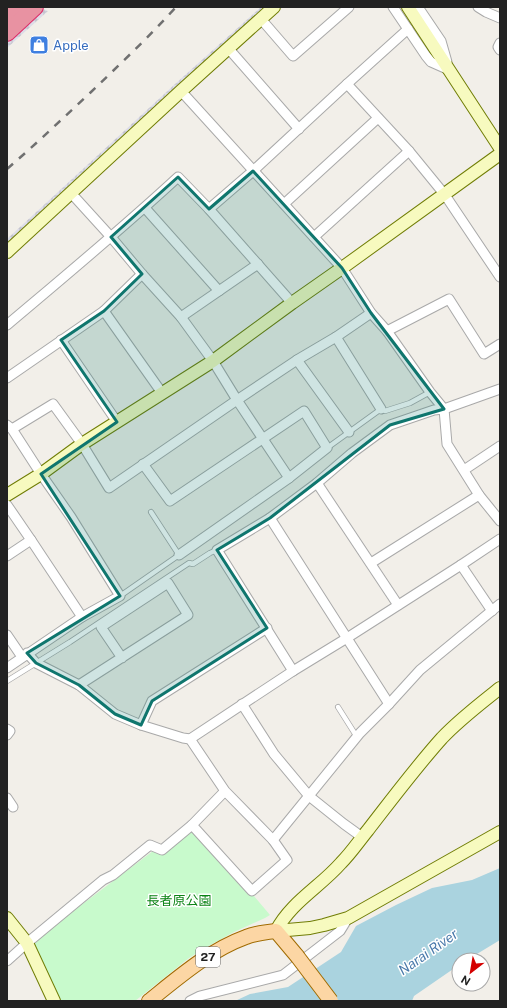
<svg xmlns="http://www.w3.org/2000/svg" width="507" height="1008" font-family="'Public Sans','Noto Sans JP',sans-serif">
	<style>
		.park { fill: #c8facc }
		.plaza { fill: url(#plaza-grid) }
		.water { fill: #aad3df }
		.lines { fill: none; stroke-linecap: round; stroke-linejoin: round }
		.lane-casing { stroke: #a9a9a9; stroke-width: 6 }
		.street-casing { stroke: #a9a9a9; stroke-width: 11 }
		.secondary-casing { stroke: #707d05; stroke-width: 14 }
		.primary-casing { stroke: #a06b00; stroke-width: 16 }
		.highway-casing { stroke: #dc2a67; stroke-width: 18 }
		.lane { stroke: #fff; stroke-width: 4.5 }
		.street { stroke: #fff; stroke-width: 9 }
		.secondary { stroke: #f7fabf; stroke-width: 12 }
		.primary { stroke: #fcd6a4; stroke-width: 14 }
		.highway { stroke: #e892a2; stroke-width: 16 }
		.rail { stroke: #707070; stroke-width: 2.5; stroke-dasharray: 8 8; stroke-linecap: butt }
		.primary-bridge-casing { stroke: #a06b00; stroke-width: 16; stroke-linecap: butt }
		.primary-bridge { stroke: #fcd6a4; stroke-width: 14 }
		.marked { fill: #0f766e; fill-opacity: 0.2; stroke: #0f766e; stroke-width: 3; stroke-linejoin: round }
		.labels { text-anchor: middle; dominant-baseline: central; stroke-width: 3; stroke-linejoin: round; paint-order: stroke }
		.shield { fill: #fff; stroke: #646464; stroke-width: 1 }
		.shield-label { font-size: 12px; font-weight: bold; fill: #222 }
		.shop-label { font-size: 13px; fill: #366cbe; stroke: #fff; text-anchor: start }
		.park-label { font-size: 13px; fill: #0c8416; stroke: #fff }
		.water-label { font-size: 14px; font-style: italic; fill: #4a7aab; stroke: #fff }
	</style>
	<defs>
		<pattern id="plaza-grid" width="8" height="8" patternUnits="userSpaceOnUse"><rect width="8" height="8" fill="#dddde8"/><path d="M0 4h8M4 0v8" fill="none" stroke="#bdbdc7"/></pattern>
	</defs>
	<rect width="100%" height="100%" fill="#f2efe9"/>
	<!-- park -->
	<path class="park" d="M185,827L191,828L254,896L270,915L265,918L234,932L205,948L189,958L135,1001H60L34,945L36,939Z"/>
	<!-- plaza -->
	<g class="plaza">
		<path d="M261,7H267L7,246V239L175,84Z"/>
		<path d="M43,9L48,11L7,48V40L35,14Z"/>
	</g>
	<!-- water -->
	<path class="water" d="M500,868V940L467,960H459V965L414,996L412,1001H235L250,994L288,987L341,952L356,926L396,905L432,888L472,880Z"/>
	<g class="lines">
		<defs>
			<g id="lane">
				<path d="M327,448L381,409L385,411L410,403L430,392"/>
				<path d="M120,596L179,555L151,512"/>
				<path d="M7,681L70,642L189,563L193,564L210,553L217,550"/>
				<path d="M338,707L357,737"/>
			</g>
			<g id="street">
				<path d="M393,7L426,56L431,62L449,70"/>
				<path d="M418,7L441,41L447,62"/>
				<path d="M478,7L486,12L500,18"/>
				<path d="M261,19L293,56L349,7"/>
				<path d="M500,43L498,47L500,50"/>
				<path d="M228,48L299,129"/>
				<path d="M347,84L409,151L445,195L500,277"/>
				<path d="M181,91L342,268L371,313L387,331L430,392L444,409L447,444L479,495L500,521"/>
				<path d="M71,193L111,237L142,274L181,317L213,361L237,400L289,478"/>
				<path d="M284,204L378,118"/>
				<path d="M145,208L219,291"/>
				<path d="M209,209L253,171L347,84L408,29"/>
				<path d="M314,237L409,151"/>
				<path d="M104,311L162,393"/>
				<path d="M181,317L258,264"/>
				<path d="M7,325C65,276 123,228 178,177L209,209L292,303"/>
				<path d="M387,331L449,299L484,354L500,344"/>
				<path d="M336,337L381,409"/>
				<path d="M61,340L117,422"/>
				<path d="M297,360L349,432"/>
				<path d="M7,378L104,311L142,274"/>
				<path d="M7,425L12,429L41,474L71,517L120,596L82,617L7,668"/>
				<path d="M12,429L53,404L82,444L109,488L237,400L297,360L336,337L371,313"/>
				<path d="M143,464L170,501L304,411L327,448L289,478L179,555"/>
				<path d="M464,470L500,446"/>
				<path d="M317,483L398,605"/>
				<path d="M7,505L31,540L82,617"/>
				<path d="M270,518L389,704"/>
				<path d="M7,556L31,540"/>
				<path d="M371,563L479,495"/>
				<path d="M461,565L492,611"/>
				<path d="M7,635L22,657"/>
				<path d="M27,653L36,663L79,685L115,714L141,725L183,738L190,739L293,671L347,638L461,565L500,539"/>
				<path d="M293,671L217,550L270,518L317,483L352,453L390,425L434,410L444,409L500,389"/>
				<path d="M79,685L188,615L168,583L101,627L122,658"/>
				<path d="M242,704L274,754L309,796L344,824L362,837"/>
				<path d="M141,725L152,701L267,628"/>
				<path d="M7,729L10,731L7,735"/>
				<path d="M190,739L225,791L273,840L287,860L252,891L192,825L225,791"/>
				<path d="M7,798L13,807"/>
				<path d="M273,840L360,733L389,704L420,670L500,604"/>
				<path d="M7,961L27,943L103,880L113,875L150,845L162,850L192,825"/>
				<path d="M190,1001L200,996L283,975L340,931L348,918"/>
			</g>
			<g id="secondary">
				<path d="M408,7L500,148"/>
				<path d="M7,252L181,91L274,7"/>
				<path d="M7,495L41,474L82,444L213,361L292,303L342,268L500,154"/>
				<path d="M7,918L27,943L54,1001"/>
				<path d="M276,931C291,902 320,887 341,863C351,853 359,841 368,830C392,799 416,767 442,738C460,719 480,704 500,688"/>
				<path d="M276,931L310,928L324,925L348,918L500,832"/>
			</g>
			<path id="primary" d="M149,1001C179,977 210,950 246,937C256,933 266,932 276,931L297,956"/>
			<g id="highway">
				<path d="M7,14L15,7"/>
				<path d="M7,33L35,7"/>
			</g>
		</defs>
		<!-- lane casing -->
		<use href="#lane" class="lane-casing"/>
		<!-- street casing -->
		<use href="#street" class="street-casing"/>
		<!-- secondary casing -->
		<use href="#secondary" class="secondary-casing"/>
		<!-- primary casing -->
		<use href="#primary" class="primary-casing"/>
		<!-- highway casing -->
		<use href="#highway" class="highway-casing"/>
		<!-- lane -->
		<use href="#lane" class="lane"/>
		<!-- street -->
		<use href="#street" class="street"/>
		<!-- secondary -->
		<use href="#secondary" class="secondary"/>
		<!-- primary -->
		<use href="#primary" class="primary"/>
		<!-- highway -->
		<use href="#highway" class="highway"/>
		<!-- rail -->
		<path class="rail" d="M7,169C35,145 62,119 90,93C119,65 149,37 176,7"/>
		<defs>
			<path id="primary-bridge" d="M297,956L331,1001"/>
		</defs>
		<!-- primary-bridge casing -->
		<use href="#primary-bridge" class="primary-bridge-casing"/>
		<!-- primary-bridge -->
		<use href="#primary-bridge" class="primary-bridge"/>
	</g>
	<!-- marked area -->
	<path class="marked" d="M253,171L342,268L371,313L444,409L390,425L270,518L217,550L267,628L152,701L141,725L115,714L79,685L36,663L27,653L120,596L41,474L117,422L61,340L104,311L142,274L111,237L178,177L209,209Z"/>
	<!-- icons -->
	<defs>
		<symbol id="shop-square" viewBox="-11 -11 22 22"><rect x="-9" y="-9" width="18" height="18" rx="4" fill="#3f7fe0" stroke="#fff"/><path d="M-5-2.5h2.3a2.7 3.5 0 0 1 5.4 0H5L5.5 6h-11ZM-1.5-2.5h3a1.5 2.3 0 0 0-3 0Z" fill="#fff"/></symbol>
	</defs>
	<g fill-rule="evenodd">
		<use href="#shop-square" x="28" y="34" width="22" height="22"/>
	</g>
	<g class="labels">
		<!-- shield labels -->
		<rect class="shield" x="196" y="947" width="24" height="20" rx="3"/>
		<g class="shield-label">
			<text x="208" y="957">27</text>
		</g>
		<!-- shop labels -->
		<g class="shop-label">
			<text x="53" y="45">Apple</text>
		</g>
		<!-- park labels -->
		<g class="park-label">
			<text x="179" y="900">長者原公園</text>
		</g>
		<!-- water labels -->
		<g class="water-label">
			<text transform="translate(428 952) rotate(-35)">Narai River</text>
		</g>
	</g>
	<!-- border -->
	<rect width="507" height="1008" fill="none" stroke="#222222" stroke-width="16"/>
	<!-- north arrow -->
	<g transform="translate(471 972) rotate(211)"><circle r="19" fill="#ffffff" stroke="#a7a7a7"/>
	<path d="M0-3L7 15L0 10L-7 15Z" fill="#d40000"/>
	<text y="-6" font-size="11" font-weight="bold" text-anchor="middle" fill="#222222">N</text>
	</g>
</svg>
